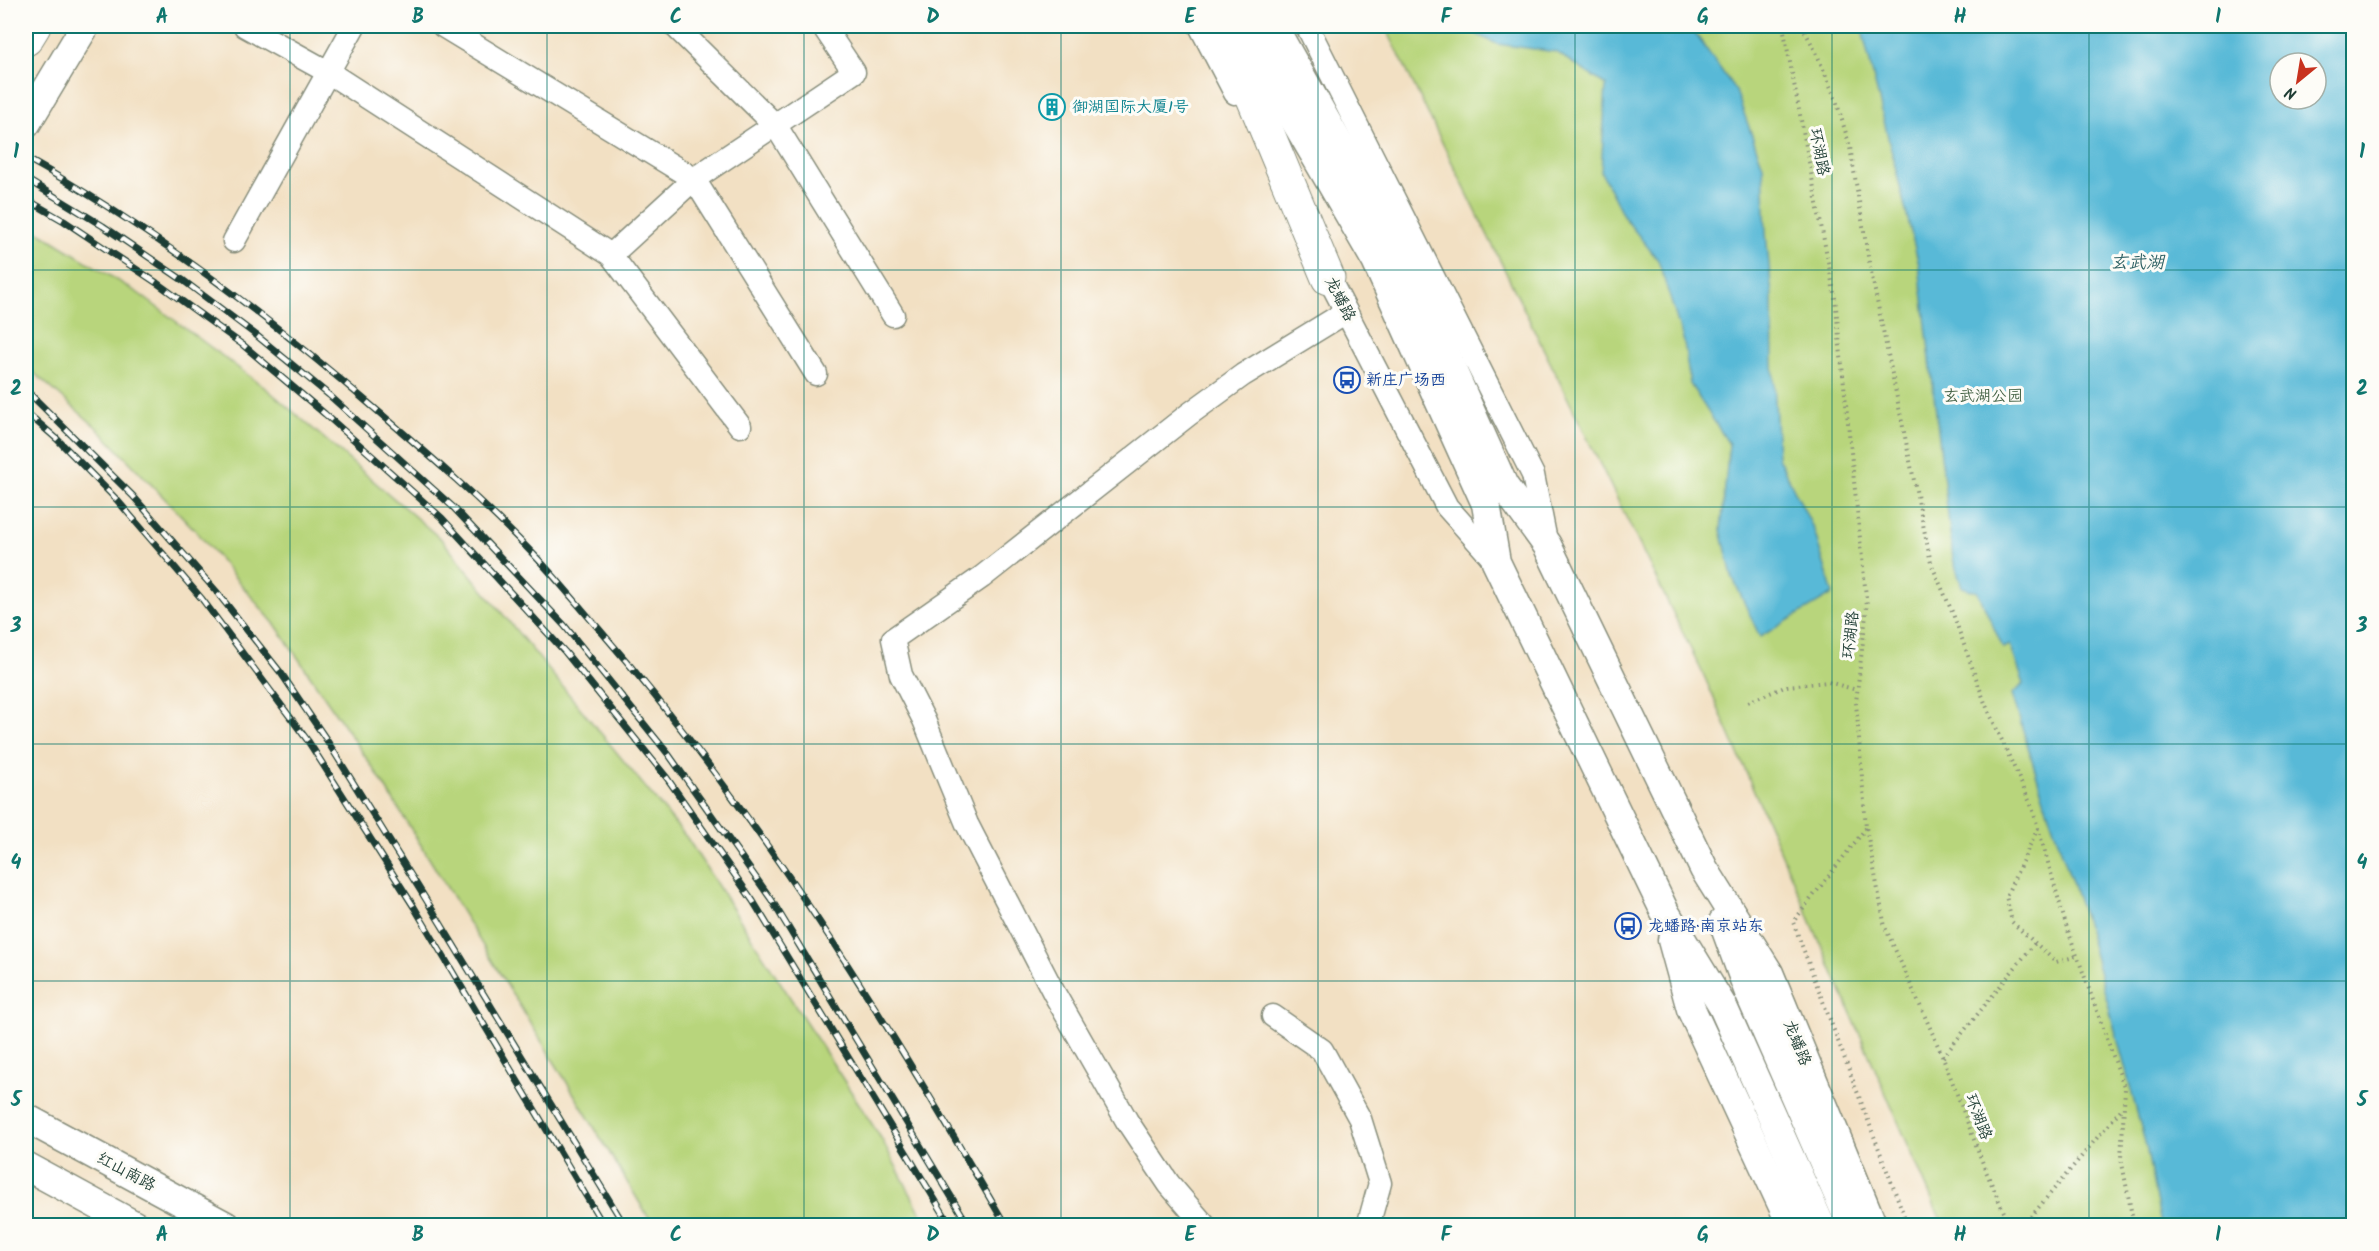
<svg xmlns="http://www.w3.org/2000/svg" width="2379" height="1251" font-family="Kalam,'LXGW WenKai TC',sans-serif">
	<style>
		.green { fill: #b8d57b; stroke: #6c8958; stroke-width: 1.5; fill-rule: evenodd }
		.water { fill: #59b9d7; stroke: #3c7b86; stroke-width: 1.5; fill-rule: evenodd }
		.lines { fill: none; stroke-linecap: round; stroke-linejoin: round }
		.minor-casing { stroke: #888e7c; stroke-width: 25 }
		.major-casing { stroke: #888e7c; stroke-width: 31 }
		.highway-casing { stroke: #888e7c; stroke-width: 35 }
		.path { stroke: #888e7c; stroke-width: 4; stroke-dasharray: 1.5 4.5; stroke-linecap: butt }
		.minor { stroke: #fff; stroke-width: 22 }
		.major { stroke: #fff; stroke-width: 28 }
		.highway { stroke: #fff; stroke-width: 33 }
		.rail-casing { stroke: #1f3d34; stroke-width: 7 }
		.rail { stroke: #fdfcf7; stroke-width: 4.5; stroke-dasharray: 14; stroke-linecap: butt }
		.grid { fill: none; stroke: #0f766e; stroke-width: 1.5; stroke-opacity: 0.55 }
		.labels { text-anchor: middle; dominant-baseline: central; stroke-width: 6; stroke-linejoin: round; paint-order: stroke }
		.culture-label { font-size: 16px; fill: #0d838f; stroke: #fdfcf7; text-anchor: start }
		.street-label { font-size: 16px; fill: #1f3d34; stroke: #fdfcf7 }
		.transit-label { font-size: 16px; fill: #164399; stroke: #fdfcf7; text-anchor: start }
		.park-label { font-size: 16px; fill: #456346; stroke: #fdfcf7 }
		.water-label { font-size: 18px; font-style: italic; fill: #306265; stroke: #fdfcf7 }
		.neatline { fill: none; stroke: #0f766e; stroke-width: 2 }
		.grid-label { font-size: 20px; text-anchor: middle; font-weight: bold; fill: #0f766e }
	</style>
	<rect width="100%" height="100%" fill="#fdfcf7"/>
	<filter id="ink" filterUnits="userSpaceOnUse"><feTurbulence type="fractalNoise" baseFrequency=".0167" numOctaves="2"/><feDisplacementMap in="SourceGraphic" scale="12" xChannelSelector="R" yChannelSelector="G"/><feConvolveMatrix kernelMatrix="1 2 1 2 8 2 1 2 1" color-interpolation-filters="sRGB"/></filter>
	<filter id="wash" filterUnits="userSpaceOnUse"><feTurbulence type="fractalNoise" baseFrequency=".008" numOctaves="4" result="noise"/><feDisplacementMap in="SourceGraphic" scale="24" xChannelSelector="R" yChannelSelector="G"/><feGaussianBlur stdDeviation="1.35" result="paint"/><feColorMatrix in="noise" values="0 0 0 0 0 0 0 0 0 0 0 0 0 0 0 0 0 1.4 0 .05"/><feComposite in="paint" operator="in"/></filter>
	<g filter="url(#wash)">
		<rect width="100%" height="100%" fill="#f2e0c3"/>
		<!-- green -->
		<g class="green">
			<path d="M1385,26H2353V1225H1943L1705,678ZM2280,63H2316V99H2280Z"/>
			<path d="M26,224L138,293L268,390L442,540L687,838L881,1138L927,1225H653L574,1094L379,777L277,627L195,530L96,427L26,366Z"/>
		</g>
		<!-- water -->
		<g class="water">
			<path d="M1459,26H1635L1695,33L1736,91L1763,166L1766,233L1772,296L1773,362L1778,457L1814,530L1833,594L1760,637L1732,576L1721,530L1729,444L1690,384L1684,342L1658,260L1624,217L1601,172L1606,85L1556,52L1497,44Z"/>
			<path d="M1861,26H2353V1225H2161L2146,1146L2087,926L2046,806L2012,694L2024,684L2010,645L2003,648L1978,592L1962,587L1953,559L1919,265ZM2280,63H2316V99H2280Z"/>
		</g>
	</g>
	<g filter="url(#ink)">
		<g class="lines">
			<defs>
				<g id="minor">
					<path d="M245,26L328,72L611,255L740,426"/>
					<path d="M443,26L694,179L816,374"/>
					<path d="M675,26L776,126L893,315"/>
					<path d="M1200,26L1235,93"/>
					<path d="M1307,26L1533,475L1546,541"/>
					<path d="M234,241L354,26"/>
					<path d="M611,255L694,179L854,72L823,26"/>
					<path d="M1322,265L1447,507L1496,562"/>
					<path d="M1273,1016L1322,1050L1360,1119L1380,1183L1368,1226"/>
					<path d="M1205,1226L1169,1184L1127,1121L1054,993L967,824L924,720L901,675L893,639L982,577L1188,415L1243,375L1346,312"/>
				</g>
				<g id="major">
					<path d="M1244,26L1290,112L1376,261L1486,504L1496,562L1665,912L1723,1007L1821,1226"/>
					<path d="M1273,26L1398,249L1504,486L1547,545L1704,869L1769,973L1873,1226"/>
					<path d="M26,124L85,26"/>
					<path d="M1723,922L1748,990L1850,1222"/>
					<path d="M1672,940L1691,1009L1792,1226"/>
					<path d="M26,1118L226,1226"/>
					<path d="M26,1166L136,1226"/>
				</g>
				<g id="highway">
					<path d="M1223,26L1328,278"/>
					<path d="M26,39L34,26"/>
				</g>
			</defs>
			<!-- minor casing -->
			<use href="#minor" class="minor-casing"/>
			<!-- major casing -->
			<use href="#major" class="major-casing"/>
			<!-- highway casing -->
			<use href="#highway" class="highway-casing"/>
			<!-- path -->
			<g class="path">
				<path d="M1783,26L1835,298L1867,606L1856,702L1866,827L1885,927L1943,1057L1985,1169L2010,1226"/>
				<path d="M1802,26L1816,52L1836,100L1850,147L1869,262L1931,563L1953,614L1985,703L2032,807L2066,925L2125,1089L2121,1158L2134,1226"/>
				<path d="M1748,702L1787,686L1828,682L1857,690"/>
				<path d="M1866,828L1793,922L1908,1226"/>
				<path d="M2038,828L2006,896L2012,922L2056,962L2077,956"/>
				<path d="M1943,1057L2035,943"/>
				<path d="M2023,1226L2123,1107"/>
			</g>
			<!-- minor -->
			<use href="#minor" class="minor"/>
			<!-- major -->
			<use href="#major" class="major"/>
			<!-- highway -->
			<use href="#highway" class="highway"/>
			<defs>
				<g id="rail">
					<path d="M26,158C150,227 265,314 373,407C429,455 485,503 536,557C558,580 578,605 599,629C757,811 885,1017 1006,1226"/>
					<path d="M26,179L103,226L184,281L256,335L329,395L453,507L564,625L669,755L771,899L969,1226"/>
					<path d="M26,199L64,221L157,283L243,345L325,414L442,518L565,652L667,778L753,901L951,1226"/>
					<path d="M26,390L133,496L216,591L281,673L326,739L422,893L625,1226"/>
					<path d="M26,412L57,439L117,500L202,599L308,741L414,907L604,1226"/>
				</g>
			</defs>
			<!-- rail casing -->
			<use href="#rail" class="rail-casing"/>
			<!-- rail -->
			<use href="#rail" class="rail"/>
		</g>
	</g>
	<!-- grid -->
	<path class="grid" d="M290,26V1226M547,26V1226M804,26V1226M1061,26V1226M1318,26V1226M1575,26V1226M1832,26V1226M2089,26V1226M26,270H2354M26,507H2354M26,744H2354M26,981H2354"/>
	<!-- icons -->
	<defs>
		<symbol id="building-ring" viewBox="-11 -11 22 22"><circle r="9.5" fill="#fdfcf7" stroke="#0f9aa8" stroke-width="1.5"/><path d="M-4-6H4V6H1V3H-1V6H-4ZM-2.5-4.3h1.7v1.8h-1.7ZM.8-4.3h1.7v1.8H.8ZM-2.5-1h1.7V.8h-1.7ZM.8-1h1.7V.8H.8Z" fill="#0f9aa8"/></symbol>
		<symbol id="bus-ring" viewBox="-11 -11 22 22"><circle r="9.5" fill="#fdfcf7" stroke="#1a4fb4" stroke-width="1.5"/><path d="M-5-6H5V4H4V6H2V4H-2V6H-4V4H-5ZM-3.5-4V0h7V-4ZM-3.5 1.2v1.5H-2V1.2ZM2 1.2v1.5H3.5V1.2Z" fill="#1a4fb4"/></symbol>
	</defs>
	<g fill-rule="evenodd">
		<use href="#building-ring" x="1037" y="92" width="30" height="30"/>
		<use href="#bus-ring" x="1332" y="365" width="30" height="30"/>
		<use href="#bus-ring" x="1613" y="911" width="30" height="30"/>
	</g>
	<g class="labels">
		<!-- culture labels -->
		<g class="culture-label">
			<text x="1072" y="107">御湖国际大厦1号</text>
		</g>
		<!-- street labels -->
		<g class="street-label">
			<text transform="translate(1819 152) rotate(79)">环湖路</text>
			<text transform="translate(1340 299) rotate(63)">龙蟠路</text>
			<text transform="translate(1851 635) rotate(-84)">环湖路</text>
			<text transform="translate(1797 1043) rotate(68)">龙蟠路</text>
			<text transform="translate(1978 1117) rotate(69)">环湖路</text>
			<text transform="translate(126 1172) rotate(28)">红山南路</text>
		</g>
		<!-- transit labels -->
		<g class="transit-label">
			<text x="1366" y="380">新庄广场西</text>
			<text x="1648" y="926">龙蟠路·南京站东</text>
		</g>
		<!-- park labels -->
		<g class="park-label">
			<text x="1983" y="396">玄武湖公园</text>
		</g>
		<!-- water labels -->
		<g class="water-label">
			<text x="2137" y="263">玄武湖</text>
		</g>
	</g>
	<!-- margin -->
	<rect width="2379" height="1251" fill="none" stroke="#fdfcf7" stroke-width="66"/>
	<!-- north arrow -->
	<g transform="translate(2298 81) rotate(210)"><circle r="28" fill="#fdfcf7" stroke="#a4b0a9" stroke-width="1.5"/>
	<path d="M0-4.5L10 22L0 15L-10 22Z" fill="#c8321e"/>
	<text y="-9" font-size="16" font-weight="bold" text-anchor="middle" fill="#1f3d34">N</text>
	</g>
	<rect x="33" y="33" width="2313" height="1185" class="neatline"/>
	<g class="grid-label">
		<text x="162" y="23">A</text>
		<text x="418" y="23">B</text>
		<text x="676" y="23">C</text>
		<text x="933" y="23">D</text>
		<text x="1190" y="23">E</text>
		<text x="1446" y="23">F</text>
		<text x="1703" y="23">G</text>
		<text x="1960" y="23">H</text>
		<text x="2218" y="23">I</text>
		<text x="16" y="158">1</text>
		<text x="2362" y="158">1</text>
		<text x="16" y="395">2</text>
		<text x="2362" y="395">2</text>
		<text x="16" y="632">3</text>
		<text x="2362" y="632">3</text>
		<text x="16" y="869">4</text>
		<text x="2362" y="869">4</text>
		<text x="16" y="1106">5</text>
		<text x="2362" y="1106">5</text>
		<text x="162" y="1241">A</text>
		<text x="418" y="1241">B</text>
		<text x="676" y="1241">C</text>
		<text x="933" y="1241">D</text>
		<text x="1190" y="1241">E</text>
		<text x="1446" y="1241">F</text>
		<text x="1703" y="1241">G</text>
		<text x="1960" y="1241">H</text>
		<text x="2218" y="1241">I</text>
	</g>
</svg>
